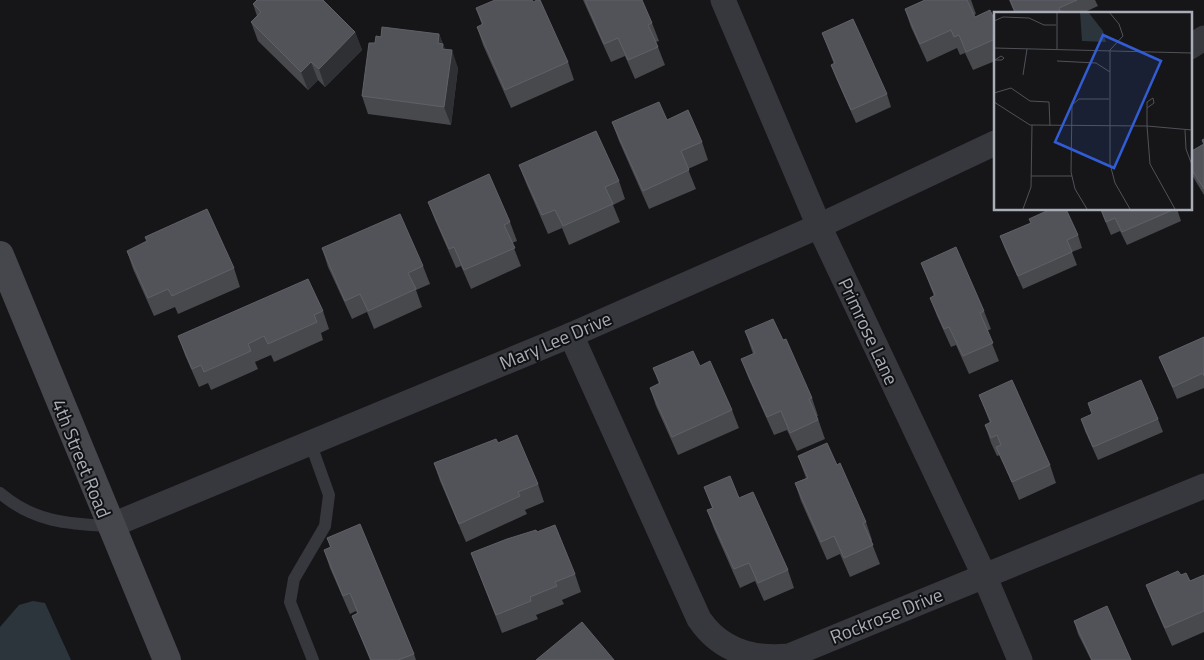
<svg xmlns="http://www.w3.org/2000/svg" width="1204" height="660" font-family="'Titillium Web',sans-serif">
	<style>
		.water { fill: #2c353c }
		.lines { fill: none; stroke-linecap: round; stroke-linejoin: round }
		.lane { stroke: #37383d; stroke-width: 12 }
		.street { stroke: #37383d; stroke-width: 25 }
		.secondary { stroke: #45474d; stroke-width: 28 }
		.wall { fill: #47494d }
		.shaded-wall { fill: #2f3033 }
		.building { fill: #525359; stroke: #5f6168 }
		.labels { text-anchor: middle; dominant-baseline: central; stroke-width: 4; stroke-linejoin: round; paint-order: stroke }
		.street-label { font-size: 19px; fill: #a8adb8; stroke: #111113 }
		.inset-road { fill: none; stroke: #505258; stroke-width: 1 }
		.view { fill: #325cd3; fill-opacity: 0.15; stroke: #325cd3; stroke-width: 2.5 }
		.inset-edge { fill: none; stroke: #a8adb8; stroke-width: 2.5 }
	</style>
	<rect width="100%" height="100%" fill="#161618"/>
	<!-- water -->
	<path class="water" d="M33,601L45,603L71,660H0V627L19,605Z"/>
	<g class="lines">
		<!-- lane -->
		<g class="lane">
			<path d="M310,442L329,495L325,526L294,579L290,602L313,660"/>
			<path d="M0,493C34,522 67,524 110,526"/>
		</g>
		<!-- street -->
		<g class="street">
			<path d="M723,0L819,226L984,575L1020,660"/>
			<path d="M1190,47L1204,38"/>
			<path d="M571,335L699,619C720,650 751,660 789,656L1204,486"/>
			<path d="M110,526L571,335L819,226L995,143"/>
		</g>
		<!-- secondary -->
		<path class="secondary" d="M0,255L167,660"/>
	</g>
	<!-- wall -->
	<g class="wall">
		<path d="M583,0H642L652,23L659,41L656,42L665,65L635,79L625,56L611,62Z"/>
		<path d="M925,0H971L976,14L974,15L975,17L995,21V61L973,70L965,53L960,55L957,48L927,62L911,27L905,9Z"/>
		<path d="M1009,0H1095L1098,6L1087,11L1088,14H1015Z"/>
		<path d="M253,4L355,32L362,50L325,87L318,80L308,90L258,41L251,22L257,16Z"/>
		<path d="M476,8L568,62L574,80L511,108L483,45L477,27L482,25Z"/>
		<path d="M822,33L887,94L891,107L856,123L836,78L831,65L834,64Z"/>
		<path d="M439,34L445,49L458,68L451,125L368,114L362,96L375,43L381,37Z"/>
		<path d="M667,120L702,142L708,160L688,169L696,189L649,209L619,141L612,122Z"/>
		<path d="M1204,139V195L1190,172V152L1203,144L1202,140Z"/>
		<path d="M519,165L619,181L625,199L613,205L620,222L569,245L562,228L548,234L526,183Z"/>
		<path d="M428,202L510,222L517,241L512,243L521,266L471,289L461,266L456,268L435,220Z"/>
		<path d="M1100,209H1177L1181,221L1127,245L1120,231L1111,235Z"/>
		<path d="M1031,223L1078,235L1082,248L1072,252L1077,265L1023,289L1005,249L1000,236Z"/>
		<path d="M322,248L423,266L430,284L416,290L422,307L374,329L367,312L352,319L328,267Z"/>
		<path d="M127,251L234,268L240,287L178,314L175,307L154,316L133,269Z"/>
		<path d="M921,263L984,311L991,329L987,331L999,361L969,374L956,345L951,347L937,316L930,298L934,296Z"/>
		<path d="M323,311L329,329L321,333L323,340L274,362L271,355L255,362L258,369L211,390L208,383L199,387L185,355L178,336Z"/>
		<path d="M745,331L783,340L812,398L818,416H817L825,439L797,451L787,430L774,435L748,377L741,359L753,354Z"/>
		<path d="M1204,337V388L1177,399L1164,369L1159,357Z"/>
		<path d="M700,366L732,410L739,428L678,455L656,406L650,388L659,384L653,368Z"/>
		<path d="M979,395L1050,465L1056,483L1019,500L1000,455L997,456L991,443L985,425L990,423Z"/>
		<path d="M1081,419H1158L1163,432L1098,460L1085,431Z"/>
		<path d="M498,443L538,484L544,502L525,510L527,514L466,542L440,481L434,463Z"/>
		<path d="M798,456L837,465L866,522L872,540L871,541L880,564L850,577L840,554L827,560L801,501L795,483L806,478Z"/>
		<path d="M704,487L739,498L788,570L794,588L764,601L755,581L740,588L714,529L707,510L712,508Z"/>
		<path d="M537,532L575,574L581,592L562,600L564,604L536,615L538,619L502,633L471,553Z"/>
		<path d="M327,538L414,654L416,660H370L352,616L357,613L356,611L350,614L330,568L324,550L330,547Z"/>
		<path d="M1181,575L1190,581L1204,575V632L1172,646L1153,603L1146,585Z"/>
		<path d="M1074,621L1131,660H1091L1078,634Z"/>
	</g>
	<!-- shaded-wall -->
	<g class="shaded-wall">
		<path d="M355,32L362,50L325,87L319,69Z"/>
		<path d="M439,34L443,45V44L450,62L438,43Z"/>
		<path d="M452,50L458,68L451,125L444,107Z"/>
		<path d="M311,62L318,80L308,90L301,72Z"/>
	</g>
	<!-- building -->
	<g class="building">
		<path d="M257,0H323L355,32L319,69L311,62L301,72L251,22L261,12L253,4Z"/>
		<path d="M495,0H532L533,2L537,0H540L568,62L505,90L477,27L483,24L476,8Z"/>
		<path d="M585,0H642L652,23L648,25L658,47L628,60L618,38L604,44Z"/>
		<path d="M925,0H967L975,17L990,10L995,21V39L966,52L959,35L954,37L951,30L920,44L905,9Z"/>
		<path d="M1010,0H1077L1059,8L1061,13L1059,14H1016Z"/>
		<path d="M853,19L887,94L851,110L831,65L835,63L822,33Z"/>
		<path d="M382,27L439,34L438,43L443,44L442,49L452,50L444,107L362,96L369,43H375L376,36L381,37Z"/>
		<path d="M659,102L667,120L688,110L702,142L681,151L689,170L643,191L612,122Z"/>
		<path d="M596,131L619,181L605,187L613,204L563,226L555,210L542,215L519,165Z"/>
		<path d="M1204,139V189L1190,167V152L1204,144L1202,140Z"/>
		<path d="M489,174L510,222L504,225L515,248L464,270L454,247L449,249L428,202Z"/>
		<path d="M207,209L234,268L172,296L168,289L148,298L127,251L147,241L145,237Z"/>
		<path d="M1051,209H1066L1078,235L1067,240L1072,252L1018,276L1000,236L1031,223L1029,219Z"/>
		<path d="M1101,209H1175L1122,232L1115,218L1106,222Z"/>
		<path d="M400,214L423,266L408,273L416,289L368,311L360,294L345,301L322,248Z"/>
		<path d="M956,247L984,311L980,313L993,343L963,356L949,327L944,329L930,298L935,295L921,263Z"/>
		<path d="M308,279L323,311L314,315L317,322L268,344L264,336L248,344L251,351L204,372L201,365L192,369L178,336Z"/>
		<path d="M773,319L783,340L786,339L812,398L809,399L818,420L790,433L781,411L767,417L741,359L755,353L745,331Z"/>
		<path d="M1204,337V376L1203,373L1173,387L1159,357Z"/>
		<path d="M693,351L700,366L710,361L732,410L672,437L650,388L660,383L653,368Z"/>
		<path d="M1012,380L1050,465L1012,482L996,447L1001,445L997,435L991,438L985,425L991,422L979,395Z"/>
		<path d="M1141,380L1158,419L1093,447L1081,419L1092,414L1088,403Z"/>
		<path d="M517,435L538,484L518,492L520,496L459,524L434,463L496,439L498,443Z"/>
		<path d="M827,443L837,465L840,463L866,522L863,523L873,545L844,558L834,536L821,542L795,483L808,478L798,456Z"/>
		<path d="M730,476L739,498L753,492L788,570L758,583L749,563L734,569L707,510L713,508L704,487Z"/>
		<path d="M360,524L414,654L398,660H371L352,616L358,613L350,593L343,596L324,550L331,547L327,538Z"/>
		<path d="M555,525L575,574L555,582L557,586L530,597L531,601L496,615L471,553L507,539L536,530L537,532Z"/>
		<path d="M1178,571L1181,575L1186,573L1190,581L1204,575V611L1165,628L1146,585Z"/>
		<path d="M1107,606L1131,660H1092L1074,621Z"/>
		<path d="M582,622L614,660H536Z"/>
	</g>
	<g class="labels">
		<!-- street labels -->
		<g class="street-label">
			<text transform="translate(869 331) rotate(65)">Primrose Lane</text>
			<text transform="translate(555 340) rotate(-23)">Mary Lee Drive</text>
			<text transform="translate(82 458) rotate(68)">4th Street Road</text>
			<text transform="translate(886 615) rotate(-22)">Rockrose Drive</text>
		</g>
	</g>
	<!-- overview -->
	<g transform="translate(994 12)">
		<rect width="198" height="198" fill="#161618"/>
		<path d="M86,0L95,1L109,19L112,30L88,29Z" fill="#2c353c"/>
		<path class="inset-road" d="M115,0L125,12L129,24L116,38V152L121,171L136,197M0,9L9,5L35,6L50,13H62M0,36L198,41M63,37V0M0,48H8L10,46L7,44L1,48M63,49L102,51L116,60M29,63L33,37M0,81L17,76L36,89L55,90L56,114M0,90L36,113L153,114L198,118M153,96L160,91L159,86L153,90V114L156,152L181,197M191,118L192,137L198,153M37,164H78M29,197L37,175L38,113M93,197L81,177L77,160L78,93L85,87H115"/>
		<path class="view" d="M109,23L167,49L120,156L61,130Z"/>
		<rect width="198" height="198" class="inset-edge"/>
	</g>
</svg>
